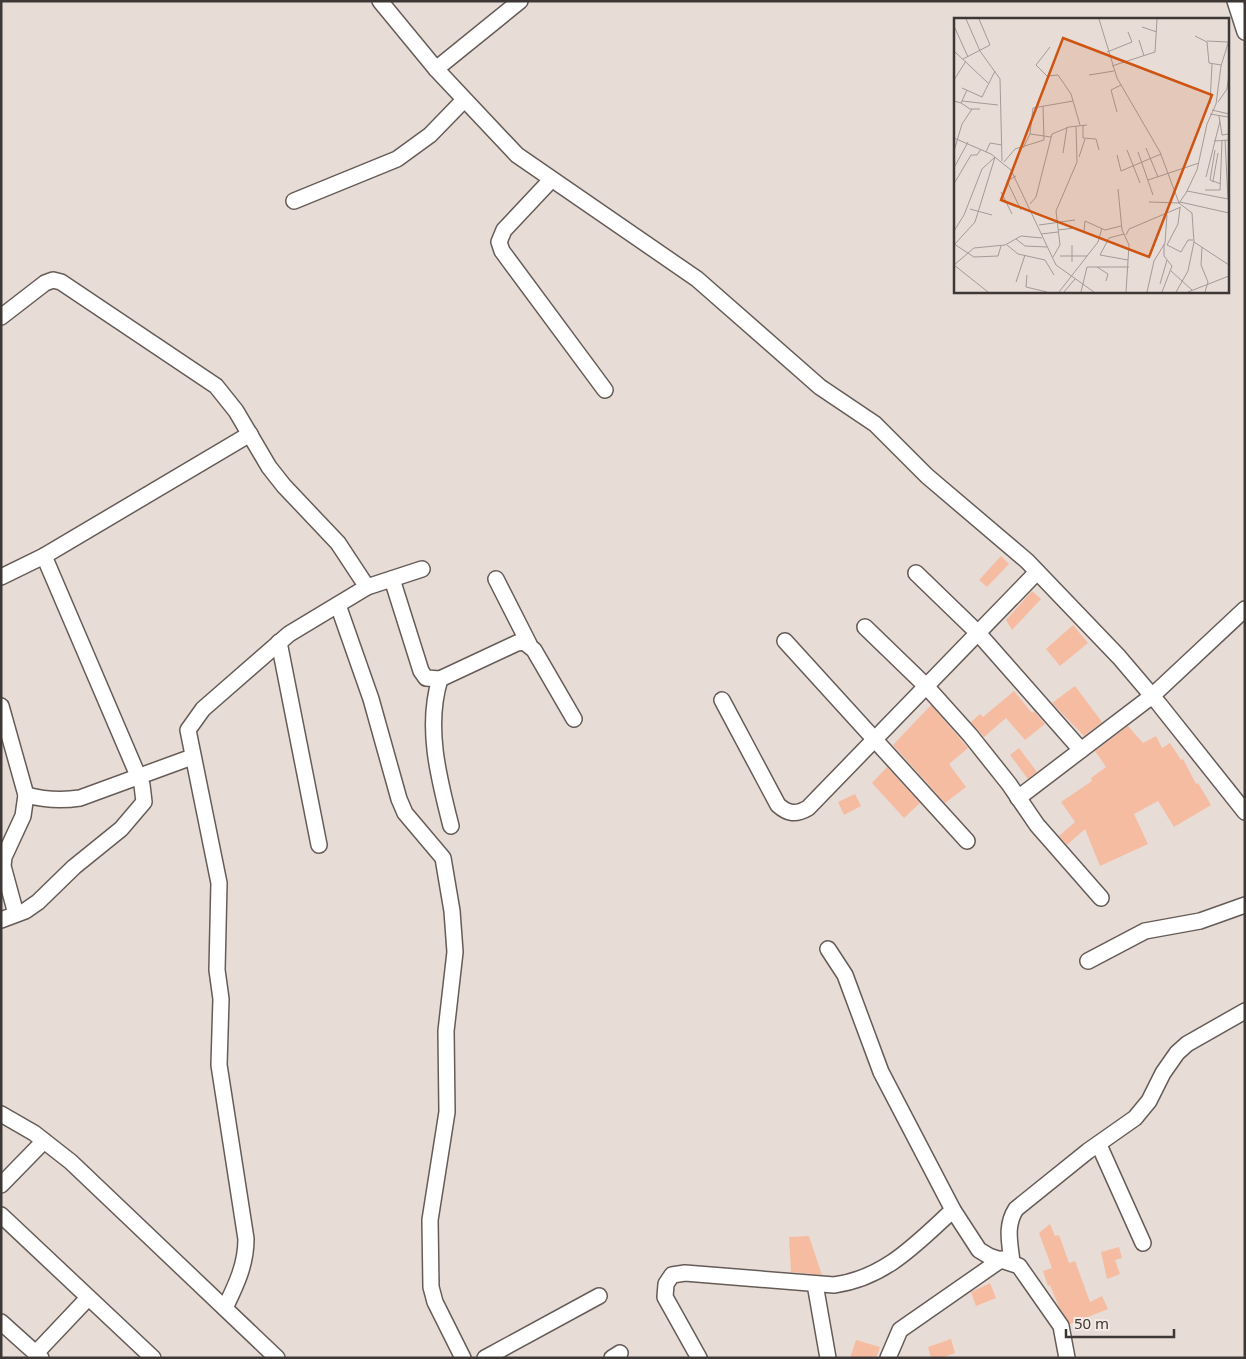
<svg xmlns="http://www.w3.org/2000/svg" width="1246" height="1359" font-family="'Noto Sans',sans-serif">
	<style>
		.building { fill: #f6bca2 }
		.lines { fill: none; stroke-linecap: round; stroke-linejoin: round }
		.minor-casing { stroke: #665c57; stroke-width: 18 }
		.minor { stroke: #fff; stroke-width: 15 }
		.inset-road { fill: none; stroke: #a49a97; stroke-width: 1 }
		.view { fill: #ce5412; fill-opacity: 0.15; stroke: #ce5412; stroke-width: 2.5 }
		.inset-edge { fill: none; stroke: #3d3836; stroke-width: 2.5 }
	</style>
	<rect width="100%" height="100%" fill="#e8dcd7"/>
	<!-- building -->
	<g class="building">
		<path d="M1001,556L1009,564L987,587L979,580Z"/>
		<path d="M1032,591L1041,599L1012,630L1006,620Z"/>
		<path d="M1073,625L1088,643L1060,666L1046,649Z"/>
		<path d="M1075,686L1102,722L1084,736L1052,703Z"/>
		<path d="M1014,691L1032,713L1034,711L1045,724L1025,740L1006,718L984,737L971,722L980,714L983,717Z"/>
		<path d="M931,705L968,748L949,764L966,787L945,803L893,745Z"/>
		<path d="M1128,726L1143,743L1156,736L1162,748L1170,743L1181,760L1183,759L1196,784L1198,783L1211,805L1174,827L1158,801L1134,814L1148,844L1100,866L1085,829L1067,845L1059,836L1075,822L1061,802L1092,781L1091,778L1106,767L1095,751Z"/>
		<path d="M1019,748L1037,772L1028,779L1010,755Z"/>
		<path d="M887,767L920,803L904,818L872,783Z"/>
		<path d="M855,794L861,806L844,815L838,802Z"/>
		<path d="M1050,1224L1055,1236L1059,1235L1069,1263L1075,1261L1090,1302L1102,1296L1108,1309L1070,1324L1059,1307L1050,1285L1048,1286L1043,1271L1052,1268L1039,1233Z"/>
		<path d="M809,1236L822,1275L791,1272L789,1237Z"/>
		<path d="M1119,1247L1122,1258L1115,1260L1120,1274L1107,1279L1101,1252Z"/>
		<path d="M990,1283L996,1298L976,1306L971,1292Z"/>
		<path d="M951,1339L955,1353L941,1358H931L928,1347Z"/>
		<path d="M856,1340L880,1347L876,1358H850Z"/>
	</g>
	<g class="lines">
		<defs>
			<g id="minor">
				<path d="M380,1L436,69L517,155L697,279L820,387L875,424L927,476L1027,561L1119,657L1159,704L1245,812"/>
				<path d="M1235,1L1245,32"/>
				<path d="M436,69L520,1"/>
				<path d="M551,180L504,230L499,242L502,251L605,390"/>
				<path d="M294,201L397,159L430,135L464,100"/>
				<path d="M1,317L45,283L53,280L61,282L216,386L236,411L269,467L284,486L338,543L367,587"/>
				<path d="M916,573L978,633L1081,750"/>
				<path d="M1,577L44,556L250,434"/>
				<path d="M392,579L421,671L426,678L440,679L517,643L524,642L534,650L574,719"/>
				<path d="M496,579L529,644"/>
				<path d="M338,605L371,699L399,799L405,813L443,858L452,911L455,952L446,1031L447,1112L430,1220L431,1287L435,1302L463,1358"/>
				<path d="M865,627L926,686L970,735L1009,784L1037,825L1101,898"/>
				<path d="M785,641L967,841"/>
				<path d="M279,642L319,845"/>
				<path d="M440,679C425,727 439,779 451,826"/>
				<path d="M722,700L778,805C788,814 796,815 808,808L1037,572"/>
				<path d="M1,706L26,795L23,816L4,857L3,866L16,914"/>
				<path d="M26,795C45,800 60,801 80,798L192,757"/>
				<path d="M1018,798L1152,696L1245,609"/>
				<path d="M1,920L25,911L38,902L74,867L121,829L144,802L142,785L44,556"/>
				<path d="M828,949L845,975L881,1072L953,1210L979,1250L989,1256L1019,1266L1061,1326L1067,1358"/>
				<path d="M1088,961L1145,931L1200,921L1245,905"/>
				<path d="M1,1114L34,1133L71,1162L277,1358"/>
				<path d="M1099,1145L1143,1243"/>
				<path d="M1,1185L44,1141"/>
				<path d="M1,1215L153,1358"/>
				<path d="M1012,1262C1010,1243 1005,1226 1016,1209L1088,1151L1135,1118L1149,1101L1163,1073L1177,1053L1187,1044L1245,1011"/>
				<path d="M815,1284L828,1358"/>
				<path d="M225,1308C236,1285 246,1265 246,1239L219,1065L221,999L217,970L219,883L188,730L203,709L289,634L367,587L422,569"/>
				<path d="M1,1322L41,1358"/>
				<path d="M36,1353L88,1298"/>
				<path d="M485,1358L599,1296"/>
				<path d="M612,1358L620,1353"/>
				<path d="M699,1358L665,1297L666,1284L672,1275L685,1273L834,1285C885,1278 916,1244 953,1210"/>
				<path d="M888,1358L900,1330L1002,1259"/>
			</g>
		</defs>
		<!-- minor casing -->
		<use href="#minor" class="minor-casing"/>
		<!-- minor -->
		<use href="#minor" class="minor"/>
	</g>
	<!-- overview -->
	<g transform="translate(954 18)">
		<rect width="275" height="275" fill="#e8dcd7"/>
		<path class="inset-road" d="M12,1L26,33L46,61L48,143M145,1L163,60L206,134L225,185L238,195L240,224L275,247M0,8L14,39M188,9L203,14M241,18L253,24L255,45L267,47M185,22L190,38M253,23L274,24M96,29L82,47L93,58L104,57L117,76L126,107M0,33L34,65M153,34L178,24L174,14M9,41L36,27L25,1M158,48L201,34L203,1M135,57L160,53M0,62L12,43M8,70L28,79L41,53M0,83L7,85L13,72M8,83L44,87M264,84L273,71L275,56M7,85L16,91H26M256,86L258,46M258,92L275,96M163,94L157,72L167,67M256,96L274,99M265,98L268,117L275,116M129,107V120L142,121L145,132M76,116L97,119M0,120L37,136L57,152L102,247L140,274M271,122L274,181M260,123L275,122M69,130L76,116L79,90L119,83M192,130L204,159M173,132L186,165M0,133L8,106L18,91M32,134L36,125L48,127M184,134L199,177M109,135L113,109M264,135L259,163L267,166M163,137L167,153L207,136M125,139L131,121M50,144L61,131L90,122L89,88M1,148L14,124M62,158L53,163L67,192M252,159L266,103M194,162L245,145M1,164L17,137H23L27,131M260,164L256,162L261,132M164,171L168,212L175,227L172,274M251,172H266L268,123M233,173L274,181M47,174L58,196M195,184L225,185L232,175L243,152L253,106L262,86L267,48L275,22M226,184L275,195M76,186L82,179L98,116L115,109L133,107M226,190L224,206L213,227L227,234L234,222H239M16,191L38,197M85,207L121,202M104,212L121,210M0,213L10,197L28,151L41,139M130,214L131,203L151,212L167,208M87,216L104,214M170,216L155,220L146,237L174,242M172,217L175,211L227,189M62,221L71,228L93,229M0,226L20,239L44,238L47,228M0,227L21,204L41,139M53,227L64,236L91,242L100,257M248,229L247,247L254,264L251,274M106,238H133M99,239L106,227L102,193L123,144L122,108M118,244V227M0,247L20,230L51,227L67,218L88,220M0,247L34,274M143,249L154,256L152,263M217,253L238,272M73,257L72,269L93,274M62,264L71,237M206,266L213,242M105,274L144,224L148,210M110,274L121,261M127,274L133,249H175M193,274L200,243L211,225L213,197M208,274L218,248L210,238V226M222,274L234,253L240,224M234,274L275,258"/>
		<path class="view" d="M109,20L258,77L195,239L47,182Z"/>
		<rect width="275" height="275" class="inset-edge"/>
	</g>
	<!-- border -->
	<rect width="1246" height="1359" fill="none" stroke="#3d3836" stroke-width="5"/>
	<!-- scale -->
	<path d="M1066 1329v8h108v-8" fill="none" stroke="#3d3836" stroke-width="2.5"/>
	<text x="1074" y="1329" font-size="15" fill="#3d3836" stroke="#f5e9e4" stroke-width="4" paint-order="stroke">50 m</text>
</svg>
